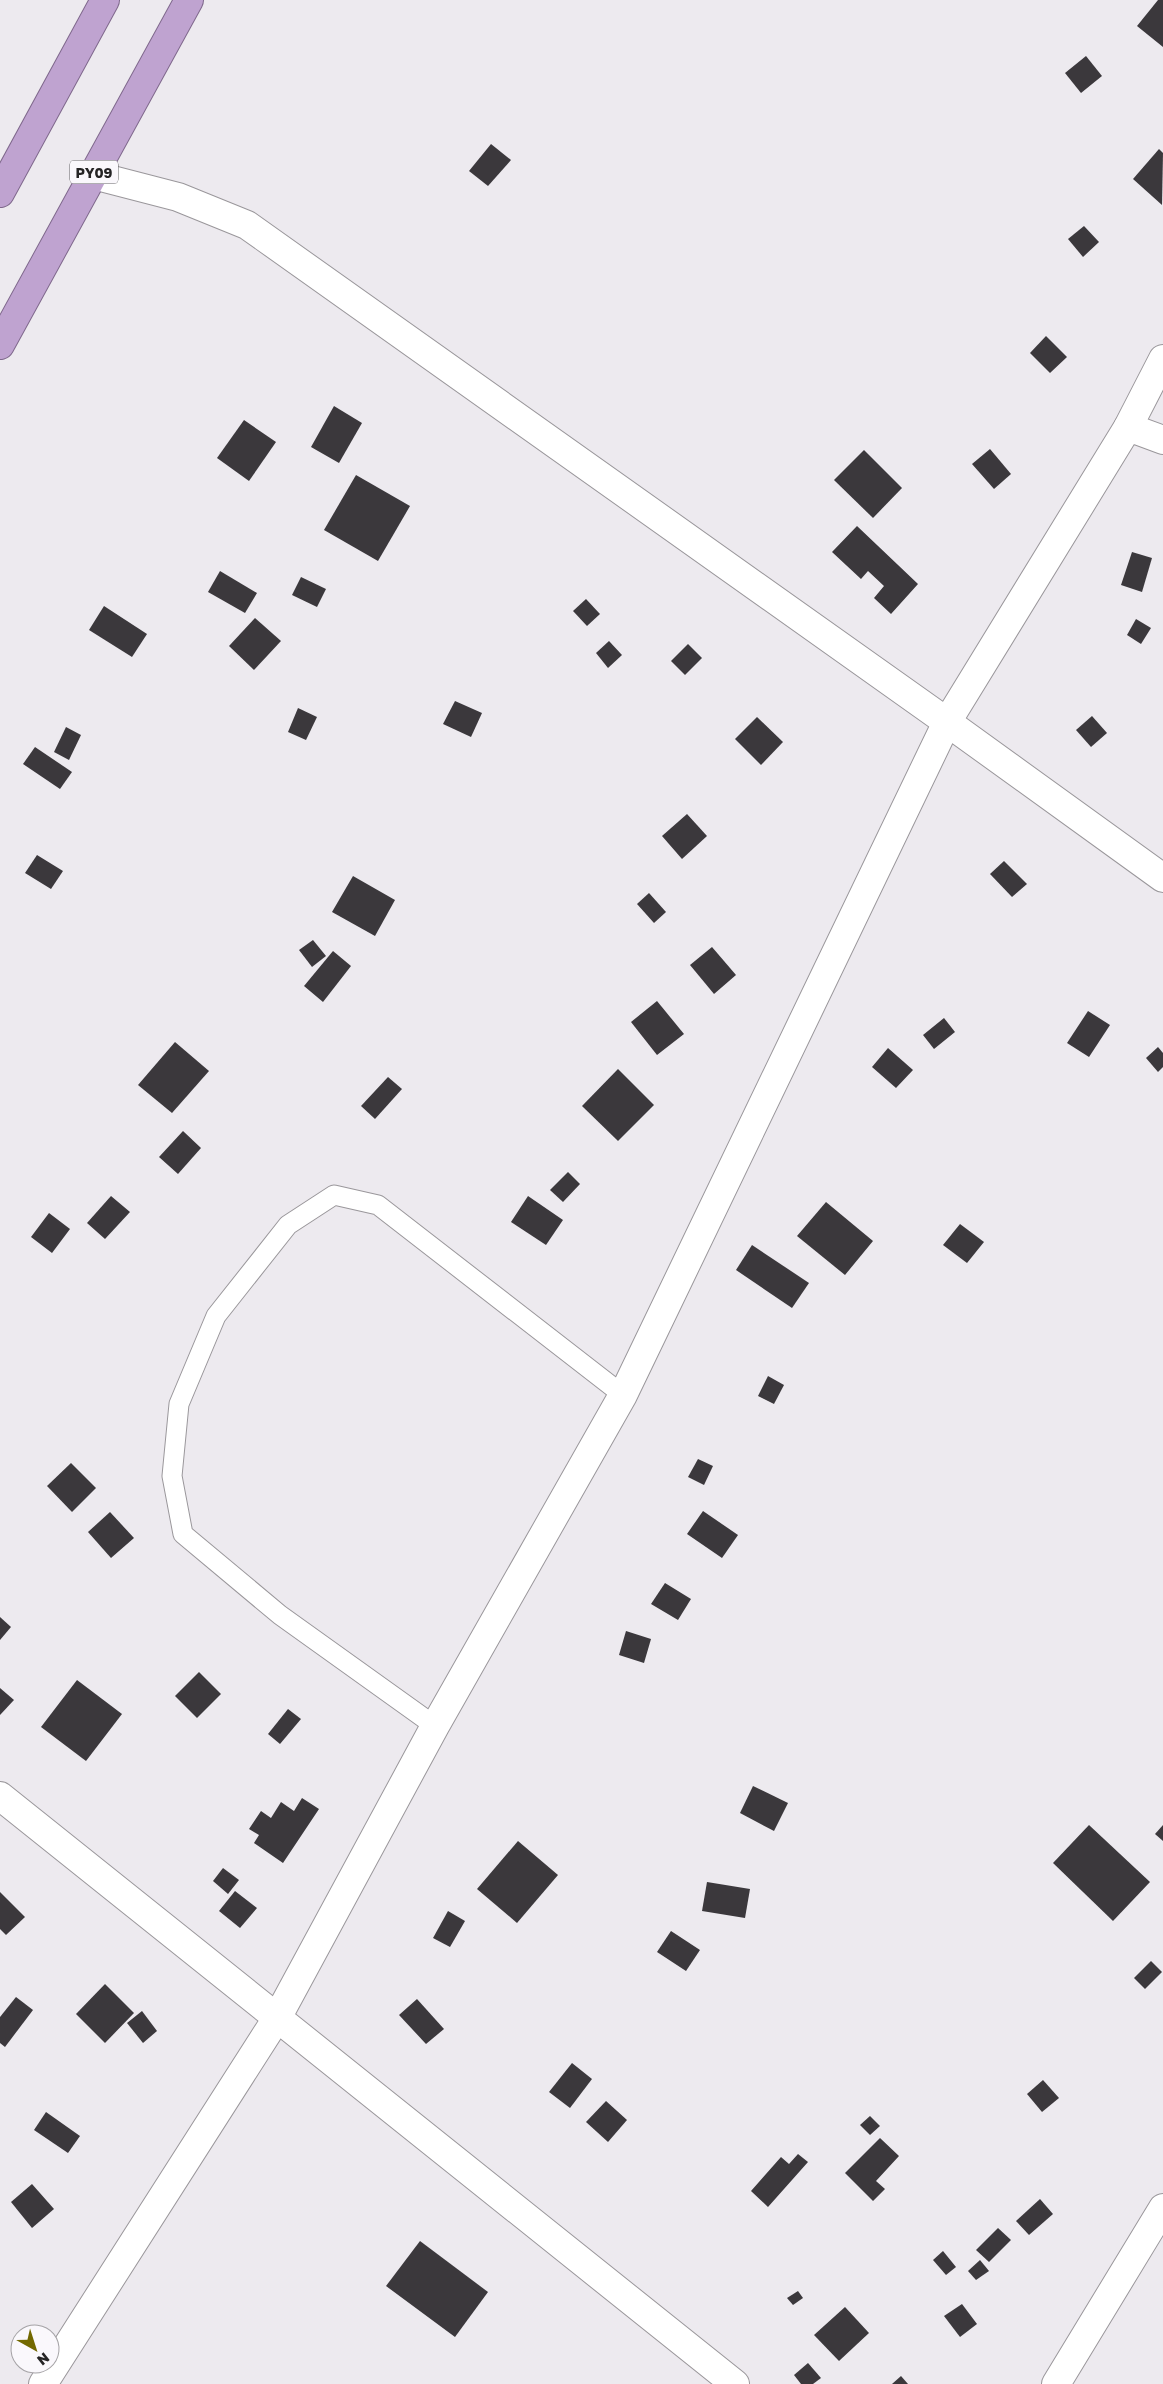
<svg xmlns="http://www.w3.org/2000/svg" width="1163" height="2384" font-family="'Golos Text',sans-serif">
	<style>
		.building { fill: #3b383c }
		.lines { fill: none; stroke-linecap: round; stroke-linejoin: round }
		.service-casing { stroke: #9a979b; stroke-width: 21 }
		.minor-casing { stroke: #9a979b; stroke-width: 30 }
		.trunk-casing { stroke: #7f688c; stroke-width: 30 }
		.service { stroke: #fff; stroke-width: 19 }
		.minor { stroke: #fff; stroke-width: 28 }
		.trunk { stroke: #bfa3d0; stroke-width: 28 }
		.labels { text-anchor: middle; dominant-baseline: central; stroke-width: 5; stroke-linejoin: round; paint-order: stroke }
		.shield { fill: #faf8fc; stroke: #656466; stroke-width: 1 }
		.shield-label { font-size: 14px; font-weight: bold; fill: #252425 }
	</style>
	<rect width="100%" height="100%" fill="#edeaef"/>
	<!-- building -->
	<g class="building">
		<path d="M1158,0H1163V47L1137,26Z"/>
		<path d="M1086,56L1102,76L1081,93L1065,73Z"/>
		<path d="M491,144L511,160L488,186L469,171Z"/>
		<path d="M1159,149L1163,153L1162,205L1133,179Z"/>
		<path d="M1084,226L1099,242L1083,257L1068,239Z"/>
		<path d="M1046,336L1067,357L1050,373L1030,353Z"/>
		<path d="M334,406L362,423L339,463L311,447Z"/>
		<path d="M244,420L276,442L249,481L217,458Z"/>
		<path d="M990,449L1011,474L994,489L972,464Z"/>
		<path d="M864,450L902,488L873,518L834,480Z"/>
		<path d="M356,475L410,506L378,561L324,530Z"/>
		<path d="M857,526L918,584L891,614L874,598L884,586L868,571L861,579L832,552Z"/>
		<path d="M1132,552L1152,558L1142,592L1121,585Z"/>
		<path d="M220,571L257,593L245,613L208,592Z"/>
		<path d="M301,577L326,589L317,607L292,595Z"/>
		<path d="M586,599L600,614L587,626L573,611Z"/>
		<path d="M104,606L147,634L132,657L89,630Z"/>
		<path d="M255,618L281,641L254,670L229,646Z"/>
		<path d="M1136,619L1151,628L1141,644L1127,635Z"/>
		<path d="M609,641L622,655L608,668L596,653Z"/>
		<path d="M688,644L702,658L685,675L671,661Z"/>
		<path d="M455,701L482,713L471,737L443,724Z"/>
		<path d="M298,708L317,717L306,740L288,732Z"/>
		<path d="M1092,716L1107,733L1091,747L1076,730Z"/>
		<path d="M757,717L783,742L761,765L735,739Z"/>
		<path d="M66,727L81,735L69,760L54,752Z"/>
		<path d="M35,747L72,772L60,789L23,764Z"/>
		<path d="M687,814L707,836L682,859L662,836Z"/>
		<path d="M37,855L63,871L51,889L25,873Z"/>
		<path d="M1004,861L1027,884L1012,897L990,874Z"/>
		<path d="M353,876L395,900L375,936L332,912Z"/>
		<path d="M649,893L666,912L654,923L637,904Z"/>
		<path d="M313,940L326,956L312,967L299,950Z"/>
		<path d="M712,947L736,975L714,994L690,965Z"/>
		<path d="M333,951L351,966L323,1002L304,986Z"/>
		<path d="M657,1001L684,1034L657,1055L631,1022Z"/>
		<path d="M1088,1011L1110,1025L1089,1057L1067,1043Z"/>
		<path d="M944,1018L955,1032L934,1049L923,1035Z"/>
		<path d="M175,1042L209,1071L172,1113L138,1085Z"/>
		<path d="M1158,1047L1163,1053V1067L1158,1072L1146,1058Z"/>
		<path d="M888,1048L913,1070L896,1088L872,1067Z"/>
		<path d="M618,1069L654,1105L618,1141L582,1106Z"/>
		<path d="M388,1077L402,1089L375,1119L361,1106Z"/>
		<path d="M183,1131L201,1148L178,1174L159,1157Z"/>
		<path d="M568,1172L580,1184L563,1202L550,1190Z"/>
		<path d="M111,1196L130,1212L105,1239L87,1223Z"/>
		<path d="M528,1196L563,1220L546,1245L511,1222Z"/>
		<path d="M826,1202L873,1241L845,1275L797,1236Z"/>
		<path d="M49,1213L70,1229L52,1253L31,1237Z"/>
		<path d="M960,1224L984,1242L967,1263L943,1245Z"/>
		<path d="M752,1245L809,1283L792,1308L736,1270Z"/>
		<path d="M768,1376L784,1385L774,1404L758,1396Z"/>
		<path d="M698,1459L713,1466L704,1485L688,1477Z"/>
		<path d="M71,1463L96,1488L72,1512L47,1486Z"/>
		<path d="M703,1511L738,1535L722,1558L687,1534Z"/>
		<path d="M110,1512L134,1538L111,1558L88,1532Z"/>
		<path d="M665,1583L691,1599L678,1620L651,1604Z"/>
		<path d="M0,1617L11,1627L0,1640Z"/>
		<path d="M626,1631L651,1639L644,1663L619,1655Z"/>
		<path d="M199,1672L221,1694L197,1718L175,1696Z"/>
		<path d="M77,1680L122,1714L86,1761L41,1727Z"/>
		<path d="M0,1688L14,1700L0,1715Z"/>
		<path d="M288,1709L301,1719L280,1744L268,1734Z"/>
		<path d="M753,1786L788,1803L774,1831L740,1813Z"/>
		<path d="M302,1798L319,1809L283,1863L254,1843L259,1835L249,1829L261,1811L271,1818L281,1802L294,1811Z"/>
		<path d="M1089,1825L1150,1882L1113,1921L1053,1863Z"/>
		<path d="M1163,1825V1841L1155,1834Z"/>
		<path d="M518,1841L558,1875L517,1923L477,1889Z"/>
		<path d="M223,1868L239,1880L228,1894L213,1881Z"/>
		<path d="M707,1882L750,1889L745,1918L702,1911Z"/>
		<path d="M235,1891L257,1908L240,1928L219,1911Z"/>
		<path d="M0,1892L25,1917L6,1935L0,1929Z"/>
		<path d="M448,1911L465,1921L450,1947L433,1938Z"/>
		<path d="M671,1931L700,1950L686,1971L657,1952Z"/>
		<path d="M1151,1961L1162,1972L1145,1989L1134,1978Z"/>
		<path d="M105,1984L134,2013L105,2043L76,2014Z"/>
		<path d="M16,1997L33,2010L5,2047L0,2043V2017Z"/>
		<path d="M417,1999L444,2029L426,2044L399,2015Z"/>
		<path d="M142,2011L157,2031L143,2043L127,2023Z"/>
		<path d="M572,2063L592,2079L570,2108L549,2092Z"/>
		<path d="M1043,2080L1059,2098L1042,2112L1027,2094Z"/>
		<path d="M606,2101L627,2120L608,2142L586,2122Z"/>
		<path d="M46,2112L80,2136L68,2153L34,2130Z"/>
		<path d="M870,2116L880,2126L870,2135L860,2125Z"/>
		<path d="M880,2138L899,2156L876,2181L885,2189L873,2201L845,2173Z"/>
		<path d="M798,2154L808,2162L768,2207L751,2191L781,2157L789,2164Z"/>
		<path d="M32,2184L54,2209L32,2228L11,2202Z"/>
		<path d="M1040,2199L1053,2214L1029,2235L1016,2221Z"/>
		<path d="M998,2228L1011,2240L989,2262L976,2250Z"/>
		<path d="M420,2241L488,2292L455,2337L386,2286Z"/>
		<path d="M943,2251L956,2267L946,2275L933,2260Z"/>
		<path d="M980,2260L989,2271L976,2280L968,2271Z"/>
		<path d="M798,2291L803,2298L793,2305L787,2298Z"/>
		<path d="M962,2304L977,2324L960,2337L944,2316Z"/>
		<path d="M845,2307L869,2333L839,2361L814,2335Z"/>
		<path d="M808,2363L821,2378L813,2384H801L794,2375Z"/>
		<path d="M901,2376L908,2384H892Z"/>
	</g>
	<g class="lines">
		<defs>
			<path id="service" d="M435,1726L280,1615L183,1534L172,1476L179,1404L216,1316L288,1225L334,1195L378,1205L623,1395"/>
			<g id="minor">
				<path d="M93,175L178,197L247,225L947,722L1163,878"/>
				<path d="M1128,427L1163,359"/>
				<path d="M0,1796L735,2384"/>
				<path d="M43,2384L277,2018L435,1726L623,1395L947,722L1128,427L1163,440"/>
				<path d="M1056,2384L1163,2208"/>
			</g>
			<g id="trunk">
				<path d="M0,193L105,0"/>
				<path d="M0,345L189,0"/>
			</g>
		</defs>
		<!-- service casing -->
		<use href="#service" class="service-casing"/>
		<!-- minor casing -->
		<use href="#minor" class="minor-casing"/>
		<!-- trunk casing -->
		<use href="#trunk" class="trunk-casing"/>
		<!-- service -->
		<use href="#service" class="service"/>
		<!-- minor -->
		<use href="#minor" class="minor"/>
		<!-- trunk -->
		<use href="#trunk" class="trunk"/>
	</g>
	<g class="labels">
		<!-- shield labels -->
		<rect class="shield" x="70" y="160.5" width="48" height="23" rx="4"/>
		<g class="shield-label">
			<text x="94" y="172">PY09</text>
		</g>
	</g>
	<!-- north arrow -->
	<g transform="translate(35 2349) rotate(141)"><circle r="24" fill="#faf8fc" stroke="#a5a3a6"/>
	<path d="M0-4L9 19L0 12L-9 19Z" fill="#726800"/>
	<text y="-8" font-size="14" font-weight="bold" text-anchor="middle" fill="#252425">N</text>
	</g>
</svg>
